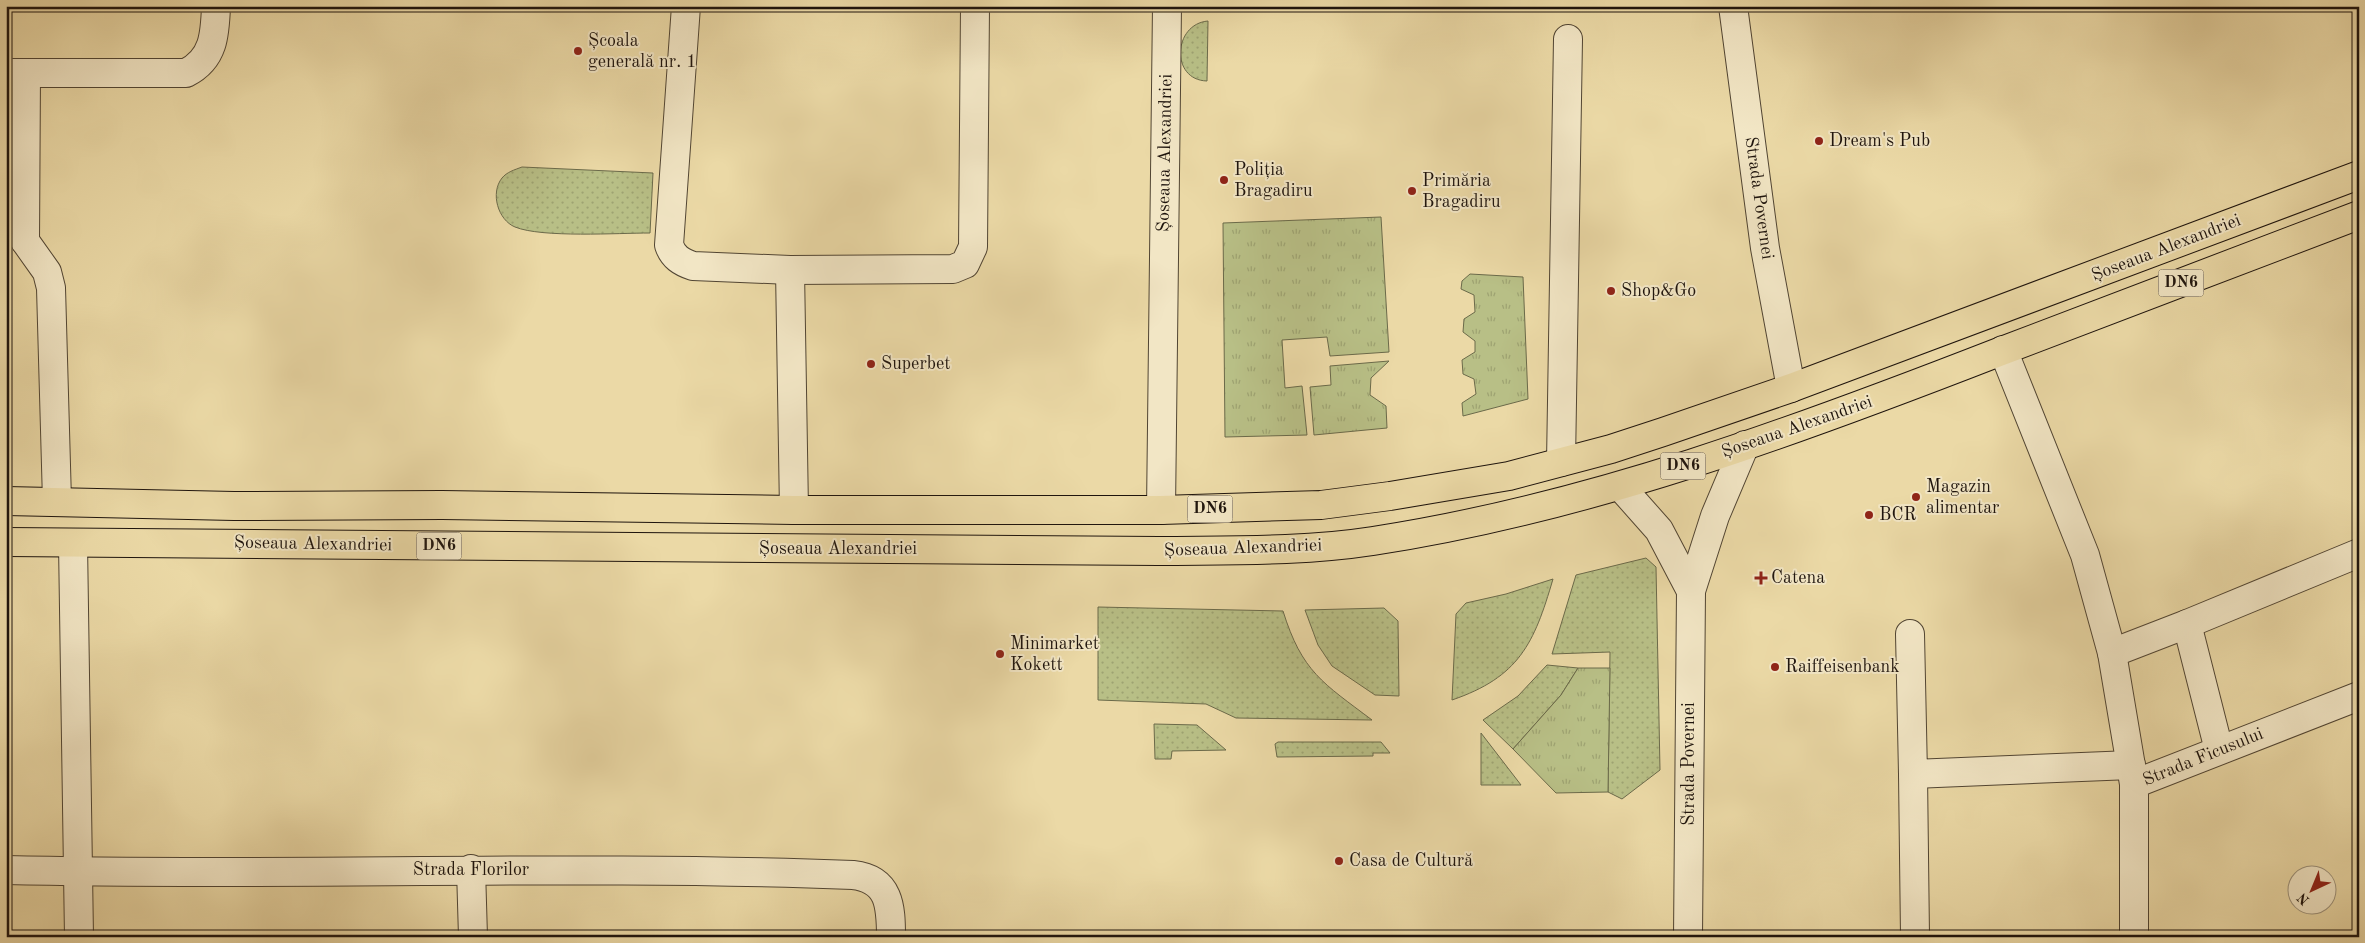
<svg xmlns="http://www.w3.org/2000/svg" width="2365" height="943" font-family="'Old Standard TT',serif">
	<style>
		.grass { fill: url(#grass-dots); stroke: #6b6a4a }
		.park { fill: url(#park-tufts); stroke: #6b6a4a }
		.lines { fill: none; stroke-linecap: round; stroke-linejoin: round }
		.minor-casing { stroke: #514533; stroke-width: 30 }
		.highway-casing { stroke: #1e140d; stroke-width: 30 }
		.minor { stroke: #f2e6c5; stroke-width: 28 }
		.highway { stroke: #ebd9a6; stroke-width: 28 }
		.poi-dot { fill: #8f2418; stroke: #f2e6c5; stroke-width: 2 }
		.labels { text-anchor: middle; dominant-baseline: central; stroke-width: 4; stroke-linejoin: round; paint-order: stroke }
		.shield { fill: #f2e6c5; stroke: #5e5344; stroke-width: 1 }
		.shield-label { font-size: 16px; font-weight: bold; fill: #1e140d }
		.poi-label { font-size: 18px; fill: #1e140d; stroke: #f2e6c5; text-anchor: start }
		.street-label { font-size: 18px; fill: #1e140d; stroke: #f2e6c5 }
	</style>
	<defs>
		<pattern id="grass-dots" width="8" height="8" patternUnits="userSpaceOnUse" patternTransform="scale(1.25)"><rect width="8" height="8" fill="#b8bf86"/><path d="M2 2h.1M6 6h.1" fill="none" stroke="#9ea372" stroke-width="1.8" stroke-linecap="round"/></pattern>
		<pattern id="park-tufts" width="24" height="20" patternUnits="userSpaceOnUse" patternTransform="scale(1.25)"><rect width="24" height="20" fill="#b8bf86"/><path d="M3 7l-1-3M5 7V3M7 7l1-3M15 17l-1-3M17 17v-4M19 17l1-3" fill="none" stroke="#9ea372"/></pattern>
	</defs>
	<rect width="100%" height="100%" fill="#ebd9a6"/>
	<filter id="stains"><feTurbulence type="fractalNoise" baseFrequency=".004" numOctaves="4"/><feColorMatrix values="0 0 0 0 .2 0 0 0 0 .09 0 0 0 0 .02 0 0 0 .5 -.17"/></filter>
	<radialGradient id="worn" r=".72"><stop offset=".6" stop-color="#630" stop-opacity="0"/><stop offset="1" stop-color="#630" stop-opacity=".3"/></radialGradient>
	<!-- grass -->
	<g class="grass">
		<path d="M1208,21L1207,81C1170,80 1173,24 1208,21Z"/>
		<path d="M522,167L653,173L650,233C618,233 542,238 515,227C498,220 490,193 502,178C507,172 514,170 522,167Z"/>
		<path d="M1646,558L1656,567L1660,770L1622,799L1608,792L1610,652L1552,654L1576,575Z"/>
		<path d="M1553,579C1534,644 1519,677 1452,700L1456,614L1466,603L1506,594Z"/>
		<path d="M1098,607L1283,611C1302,672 1323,683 1372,720L1236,718L1206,704L1098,700Z"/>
		<path d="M1384,608L1398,621L1399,696L1375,695L1332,666L1318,645L1305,610Z"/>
		<path d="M1547,665L1578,668L1561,695L1513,749L1483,720L1518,696Z"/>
		<path d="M1154,724L1197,725L1226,750L1172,751L1171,759H1155Z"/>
		<path d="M1481,733L1521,785H1481Z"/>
		<path d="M1278,742H1381L1390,753H1373V756L1277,757L1275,744Z"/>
	</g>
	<!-- park -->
	<g class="park">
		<path d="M1381,217L1389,352L1330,356L1327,337L1282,340L1285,388L1302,386L1307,435L1225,437L1223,223Z"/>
		<path d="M1470,274L1523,277L1528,399L1463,416L1462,403L1476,394L1474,379L1463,374L1462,360L1475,352V341L1463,332L1464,319L1475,312L1474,295L1461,289L1462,281Z"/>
		<path d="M1389,361L1371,378L1370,395L1386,406L1387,428L1314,435L1310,387L1331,385L1330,366Z"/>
		<path d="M1578,668H1610L1608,792L1556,793L1513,749L1561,695Z"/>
	</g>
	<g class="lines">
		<defs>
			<g id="minor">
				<path d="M686,6L669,245C673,257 681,262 693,266L790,270L953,269L965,264L973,247L975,6"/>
				<path d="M1733,6L1765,248L1791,388"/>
				<path d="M6,73H186C214,59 215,34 216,6"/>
				<path d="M25,241L47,272L51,288L57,501"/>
				<path d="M25,241L26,73"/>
				<path d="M790,270L794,510"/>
				<path d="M2003,350L2085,555L2112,653L2134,784V937"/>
				<path d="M1561,462L1568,39"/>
				<path d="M1620,486L1659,530L1691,591"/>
				<path d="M1161,510L1167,6"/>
				<path d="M73,543L79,937"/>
				<path d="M2187,624L2359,553"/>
				<path d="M1910,634L1913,774L2131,765"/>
				<path d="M2112,653L2187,624L2219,750"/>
				<path d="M1913,774L1915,937"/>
				<path d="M2134,784L2359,696"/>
				<path d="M471,869L473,937"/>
				<path d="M6,870C289,877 571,864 853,875C890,879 891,907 891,937"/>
				<path d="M1688,937L1691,591L1715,516L1745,445"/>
			</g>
			<g id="highway">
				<path d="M6,501L234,506L442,505L794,510H1161L1321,505L1390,496L1509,476L1611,449L1663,432L1791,388L2359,175"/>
				<path d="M6,542L1159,551C1230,550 1302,552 1373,541C1589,508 1796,431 1999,352C2119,306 2239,261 2359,215"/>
			</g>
		</defs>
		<!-- minor casing -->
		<use href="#minor" class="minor-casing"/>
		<!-- highway casing -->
		<use href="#highway" class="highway-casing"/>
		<!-- minor -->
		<use href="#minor" class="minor"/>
		<!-- highway -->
		<use href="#highway" class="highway"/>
	</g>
	<!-- markers -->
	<g class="poi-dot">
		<circle cx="578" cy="51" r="5"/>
		<circle cx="1819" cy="141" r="5"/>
		<circle cx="1224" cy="180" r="5"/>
		<circle cx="1412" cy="191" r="5"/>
		<circle cx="1611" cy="291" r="5"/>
		<circle cx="871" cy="364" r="5"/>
		<circle cx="1916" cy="497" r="5"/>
		<circle cx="1869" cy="515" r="5"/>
		<path d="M1758.5 570.5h5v5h5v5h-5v5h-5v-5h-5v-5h5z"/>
		<circle cx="1000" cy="654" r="5"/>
		<circle cx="1775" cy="667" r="5"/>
		<circle cx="1339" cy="861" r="5"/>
	</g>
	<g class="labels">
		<!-- shield labels -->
		<g class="shield">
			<rect x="2158.5" y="269.5" width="45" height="27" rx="4"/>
			<rect x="1660.5" y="452.5" width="45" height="27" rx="4"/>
			<rect x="1187.5" y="495.5" width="45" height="27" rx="4"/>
			<rect x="416.5" y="532.5" width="45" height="27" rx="4"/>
		</g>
		<g class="shield-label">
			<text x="2181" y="283">DN6</text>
			<text x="1683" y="466">DN6</text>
			<text x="1210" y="509">DN6</text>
			<text x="439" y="546">DN6</text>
		</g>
		<!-- poi labels -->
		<g class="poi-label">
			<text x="588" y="41">Școala<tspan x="588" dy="21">generală nr. 1</tspan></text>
			<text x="1829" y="141">Dream's Pub</text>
			<text x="1234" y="170">Poliția<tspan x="1234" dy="21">Bragadiru</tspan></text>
			<text x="1422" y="181">Primăria<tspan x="1422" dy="21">Bragadiru</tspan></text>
			<text x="1621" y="291">Shop&amp;Go</text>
			<text x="881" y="364">Superbet</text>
			<text x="1926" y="487">Magazin<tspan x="1926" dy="21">alimentar</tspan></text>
			<text x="1879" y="515">BCR</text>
			<text x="1771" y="578">Catena</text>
			<text x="1010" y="644">Minimarket<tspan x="1010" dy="21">Kokett</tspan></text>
			<text x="1785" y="667">Raiffeisenbank</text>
			<text x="1349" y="861">Casa de Cultură</text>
		</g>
		<!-- street labels -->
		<g class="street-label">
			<text transform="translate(1165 153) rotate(-89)">Șoseaua Alexandriei</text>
			<text transform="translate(1759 198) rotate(82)">Strada Povernei</text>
			<text transform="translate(2166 248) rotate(-21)">Șoseaua Alexandriei</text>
			<text transform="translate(1797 427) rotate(-19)">Șoseaua Alexandriei</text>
			<text transform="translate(313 544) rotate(1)">Șoseaua Alexandriei</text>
			<text transform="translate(1243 548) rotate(-2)">Șoseaua Alexandriei</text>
			<text x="838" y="549">Șoseaua Alexandriei</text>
			<text transform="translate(2203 757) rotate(-22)">Strada Ficusului</text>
			<text transform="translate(1689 764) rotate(-90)">Strada Povernei</text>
			<text x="471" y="870">Strada Florilor</text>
		</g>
	</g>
	<!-- margin -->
	<rect width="2365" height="943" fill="none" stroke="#ebd9a6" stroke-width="25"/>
	<rect x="8" y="8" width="2350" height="928" fill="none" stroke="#1e140d" stroke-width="2.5"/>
	<rect x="12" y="12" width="2340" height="918" fill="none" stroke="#1e140d"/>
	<!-- north arrow -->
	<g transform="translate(2312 890) rotate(224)"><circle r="24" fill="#f2e6c5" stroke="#9d927b"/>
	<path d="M0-4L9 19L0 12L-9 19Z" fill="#8f2418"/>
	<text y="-8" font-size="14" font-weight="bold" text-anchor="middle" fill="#1e140d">N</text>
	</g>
	<rect width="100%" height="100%" filter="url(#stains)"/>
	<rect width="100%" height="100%" fill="url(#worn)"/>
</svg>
